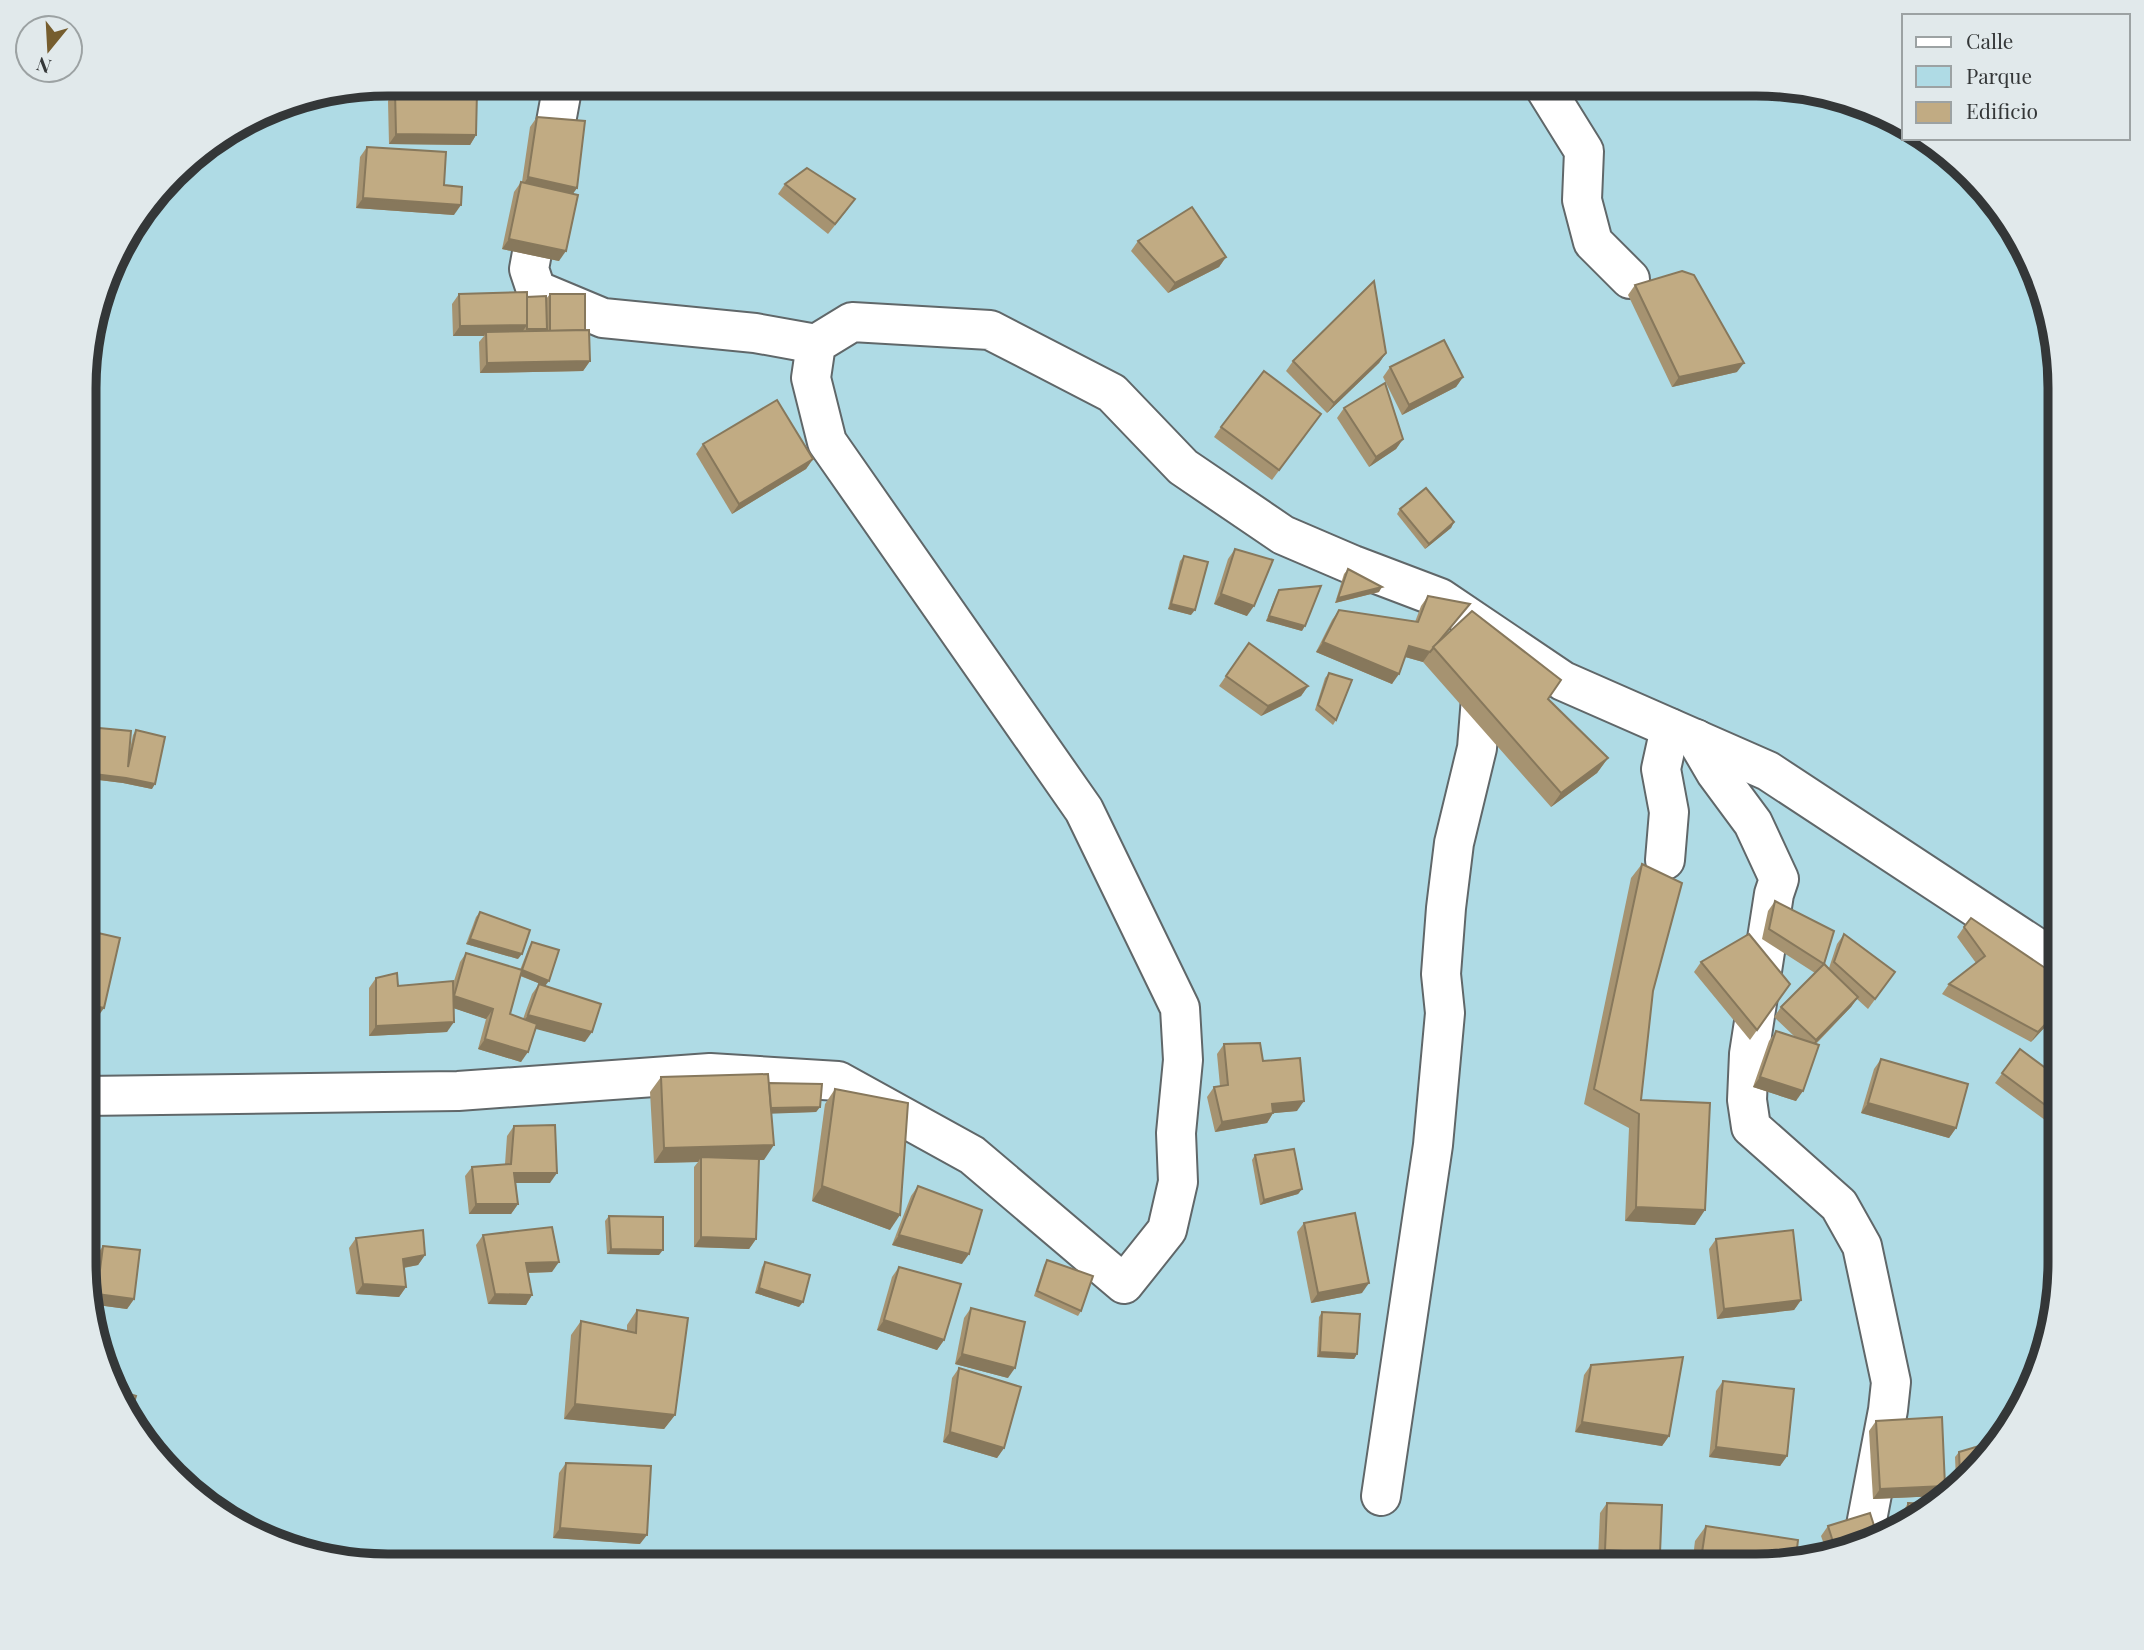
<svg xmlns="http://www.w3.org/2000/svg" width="2144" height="1650" font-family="'Playfair Display',serif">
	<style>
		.green { fill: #afdbe5 }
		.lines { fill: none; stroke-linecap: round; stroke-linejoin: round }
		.minor-casing { stroke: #606769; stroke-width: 42 }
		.minor { stroke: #fff; stroke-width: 38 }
		.wall { fill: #a69371; fill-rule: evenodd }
		.shaded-wall { fill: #87785c }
		.building { fill: #c1ab83; stroke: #87785c; stroke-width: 2 }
		.rim { fill: none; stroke: #343738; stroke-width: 9 }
	</style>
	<rect width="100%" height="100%" fill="#e1e9eb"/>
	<!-- green -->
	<path class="green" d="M388,84L1776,85L1872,107L1904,127V138H1923L1956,159L2029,254L2060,387L2059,1283L2037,1379L1985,1462L1890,1535L1756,1566L368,1565L272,1543L188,1491L116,1397L85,1283L87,348L125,236L188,159L290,100Z"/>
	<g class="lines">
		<defs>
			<g id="minor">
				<path d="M563,84L529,269L536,290L603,318L755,333L816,344"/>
				<path d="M1543,85L1584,151L1582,200L1593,242L1630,279"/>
				<path d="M1696,739L1716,773L1753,823L1779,879L1774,894L1749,1054L1747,1100L1751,1127L1839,1205L1862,1246L1891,1382L1888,1410L1863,1541"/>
				<path d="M1665,860L1669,812L1661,769L1670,728"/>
				<path d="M85,1096L458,1091L710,1073L838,1081L972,1155L1124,1284L1167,1230L1178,1182L1176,1133L1183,1060L1180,1008L1084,810L827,442L811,378L816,344L852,322L990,330L1112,393L1183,467L1283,535L1353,565L1440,598L1563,681L1768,771L2060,963"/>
				<path d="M1381,1496L1433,1145L1445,1013L1441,974L1446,908L1454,843L1477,748L1483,673"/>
			</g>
		</defs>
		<!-- minor casing -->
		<use href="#minor" class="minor-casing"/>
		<!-- minor -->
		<use href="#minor" class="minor"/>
	</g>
	<!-- wall -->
	<g class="wall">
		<path d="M388,84H465L460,91L476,135L470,145L389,144L388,101L395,91H397L373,90V86Z"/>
		<path d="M537,117L577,188L573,193L559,261L502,249L514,192L521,182H522L530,127Z"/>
		<path d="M367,147L444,185L454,215L356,208L360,157Z"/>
		<path d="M785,184L848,209L828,234L778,194Z"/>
		<path d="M1138,241L1226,257L1219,267L1168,293L1131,251Z"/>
		<path d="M1635,285L1737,372L1672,387L1628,295Z"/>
		<path d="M459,294L546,299L550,294L585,330L590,361L583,371L480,373L479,342L484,336H453L452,304Z"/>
		<path d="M1386,353L1379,363L1327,413L1286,371L1293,361Z"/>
		<path d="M1390,367L1463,377L1456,387L1402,415L1383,377Z"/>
		<path d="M1344,408L1403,439L1396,449L1369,467L1337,418Z"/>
		<path d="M1321,414L1272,480L1214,437L1221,427Z"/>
		<path d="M703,444L813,459L806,469L732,514L696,454Z"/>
		<path d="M1400,509L1454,522L1451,528L1425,549L1397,514Z"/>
		<path d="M1235,549L1247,616L1214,604L1228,559Z"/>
		<path d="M1184,556L1191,615L1168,609L1180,561Z"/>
		<path d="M1348,569L1379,592L1335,603L1344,574Z"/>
		<path d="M1279,590L1302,631L1266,621L1276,595Z"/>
		<path d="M1428,596L1470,604L1441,640L1548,699L1608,758L1597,773L1551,807L1423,662L1405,657L1392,684L1316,652L1332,620L1339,610L1415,622L1421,606Z"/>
		<path d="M1249,643L1308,686L1301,696L1261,716L1219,686Z"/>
		<path d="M1329,673L1336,720L1333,725L1315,710L1325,678Z"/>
		<path d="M99,728L130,749L133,735L136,730L152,789L123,783L91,779L96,733Z"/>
		<path d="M1642,864L1653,991L1641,1100L1695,1225L1625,1221L1629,1128L1584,1104L1631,878Z"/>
		<path d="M1775,901L1829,968L1837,944L1844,934L1895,972L1868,1009L1857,999L1851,1007L1816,1044L1796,1101L1753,1087L1769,1041L1776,1031L1795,1037L1774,1017L1781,1007L1815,973L1762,939L1768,911Z"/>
		<path d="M480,912L518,959L466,944L476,917Z"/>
		<path d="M1964,927L2060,978V1011L2031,1042L1942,994L1949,984L1976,963L1957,937Z"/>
		<path d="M532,942L545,986L585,1042L535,1028L521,1062L478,1049L486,1019L454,1008L447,1032L369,1036V988L376,978L398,986L453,984L460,962L466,953L520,970L529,947ZM520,976L541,984H539L532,994L523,1019L510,1014Z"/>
		<path d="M1701,962L1790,984L1750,1040L1694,972Z"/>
		<path d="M1224,1044L1263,1061L1297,1111L1273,1113L1267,1123L1215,1132L1207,1097L1214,1087L1220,1086L1217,1054Z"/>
		<path d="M2020,1049L2056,1113L2049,1123L1995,1083Z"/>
		<path d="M1881,1059L1956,1128L1949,1138L1861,1113L1874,1069Z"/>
		<path d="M661,1077L769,1083L820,1107L816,1112L772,1113L764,1160H759L756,1239L749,1249L694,1247V1167L698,1162L654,1163L650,1092Z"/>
		<path d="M835,1089L890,1230L812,1201L825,1104Z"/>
		<path d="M514,1126L550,1183H516L518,1204L511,1214H469L465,1176L472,1167L505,1164L507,1136Z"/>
		<path d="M1255,1155L1302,1189L1298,1194L1260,1205L1252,1160Z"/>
		<path d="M918,1186L962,1264L892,1245L911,1196Z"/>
		<path d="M609,1216L659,1255L607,1254L605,1221Z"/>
		<path d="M1304,1223L1362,1293L1311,1303L1297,1232Z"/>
		<path d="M483,1235L552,1272L528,1273L532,1295L526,1305L488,1304L476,1245Z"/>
		<path d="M356,1238L425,1255L418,1265L404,1268L406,1287L399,1297L356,1294L349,1248Z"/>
		<path d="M1716,1239L1801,1300L1794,1310L1717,1319L1709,1249Z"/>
		<path d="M103,1246L134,1299L127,1309L90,1304L96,1256Z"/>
		<path d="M1047,1260L1081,1311L1078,1316L1034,1296L1044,1265Z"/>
		<path d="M765,1262L799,1307L755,1293L762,1267Z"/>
		<path d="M899,1267L944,1340L937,1350L877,1330L892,1277Z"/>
		<path d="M971,1308L1008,1378L955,1364L964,1318Z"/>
		<path d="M637,1310L675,1415L664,1429L564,1419L571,1335L581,1321L627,1331V1325Z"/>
		<path d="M1322,1312L1357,1354L1354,1359L1317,1357L1319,1317Z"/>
		<path d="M1591,1365L1669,1436L1662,1446L1575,1432L1584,1375Z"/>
		<path d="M959,1368L1004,1448L997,1458L943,1442L952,1378Z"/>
		<path d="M1723,1381L1787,1456L1780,1466L1709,1457L1716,1391Z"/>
		<path d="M1876,1421L1945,1486L1938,1496L1873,1499L1869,1431Z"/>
		<path d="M1959,1452L1983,1463L1963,1479L1956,1480L1955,1457Z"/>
		<path d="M566,1463L640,1544L553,1538L559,1473Z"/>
		<path d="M1607,1503L1654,1563L1598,1560L1600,1513Z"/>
		<path d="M1908,1503L1931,1504L1904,1524L1905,1508Z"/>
		<path d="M1706,1526L1756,1566H1692L1695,1541Z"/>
		<path d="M1828,1526L1878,1538L1826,1550L1821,1536Z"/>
	</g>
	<!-- shaded-wall -->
	<g class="shaded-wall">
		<path d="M388,84H465L458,94L373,90L376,86Z"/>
		<path d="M396,134L476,135L470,145L389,144Z"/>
		<path d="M528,177L577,188L570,198L522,187Z"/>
		<path d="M363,198L461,205L454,215L356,208Z"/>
		<path d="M509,239L566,251L559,261L502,249Z"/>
		<path d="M1226,257L1219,267L1168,293L1175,283Z"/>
		<path d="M527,325L520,335L486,332L484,336H453L460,326Z"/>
		<path d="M1386,353L1379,363L1327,413L1334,403Z"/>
		<path d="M590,361L583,371L480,373L487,363Z"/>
		<path d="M1744,363L1737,372L1672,387L1679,377Z"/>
		<path d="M1463,377L1456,387L1402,415L1409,405Z"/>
		<path d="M1403,439L1396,449L1369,467L1376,457Z"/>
		<path d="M813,459L806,469L732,514L739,504Z"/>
		<path d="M1454,522L1451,528L1425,549L1429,544Z"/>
		<path d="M1382,587L1379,592L1335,603L1338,598Z"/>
		<path d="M1221,594L1254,606L1247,616L1214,604Z"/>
		<path d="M1171,604L1195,610L1191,615L1168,609Z"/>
		<path d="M1269,616L1305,626L1302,631L1266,621Z"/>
		<path d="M1323,642L1399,674L1392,684L1316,652Z"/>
		<path d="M1409,646L1430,652L1423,662L1402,656Z"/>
		<path d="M1308,686L1301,696L1261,716L1268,706Z"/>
		<path d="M1608,758L1597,773L1551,807L1561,793Z"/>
		<path d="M94,774L126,778L155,784L152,789L123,783L91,779Z"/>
		<path d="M470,939L522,954L518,959L466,944Z"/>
		<path d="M522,970L549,981L545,986L519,975Z"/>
		<path d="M454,996L493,1009L486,1019L447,1006Z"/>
		<path d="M1858,997L1851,1007L1809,1050L1816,1040Z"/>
		<path d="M85,1004L104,1008L97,1018L85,1016Z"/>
		<path d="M2060,1009V1011L2031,1042L2038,1032Z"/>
		<path d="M528,1015L592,1032L585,1042L521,1025Z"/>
		<path d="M454,1022L447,1032L369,1036L376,1026Z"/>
		<path d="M485,1039L528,1052L521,1062L478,1049Z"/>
		<path d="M1760,1077L1803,1091L1796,1101L1753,1087Z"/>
		<path d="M1304,1101L1297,1111L1265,1114L1272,1104Z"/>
		<path d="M1868,1103L1956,1128L1949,1138L1861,1113Z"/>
		<path d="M820,1107L816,1112L764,1114L767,1109Z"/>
		<path d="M1273,1113L1267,1123L1215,1132L1222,1122Z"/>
		<path d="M774,1145L764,1160L701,1161V1157L698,1162L654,1163L664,1148Z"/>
		<path d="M514,1173H557L550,1183H508Z"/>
		<path d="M822,1186L900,1215L890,1230L812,1201Z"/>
		<path d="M1302,1189L1298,1194L1260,1205L1264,1200Z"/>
		<path d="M476,1204H518L511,1214H469Z"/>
		<path d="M1636,1207L1705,1210L1695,1225L1625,1221Z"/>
		<path d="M899,1235L969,1254L962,1264L892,1245Z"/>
		<path d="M701,1237L756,1239L749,1249L694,1247Z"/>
		<path d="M611,1249L663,1250L659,1255L607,1254Z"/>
		<path d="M425,1255L418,1265L396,1269L403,1259Z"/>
		<path d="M559,1262L552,1272L519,1273L526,1263Z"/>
		<path d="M1369,1283L1362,1293L1311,1303L1318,1293Z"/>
		<path d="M363,1284L406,1287L399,1297L356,1294Z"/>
		<path d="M759,1288L803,1302L799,1307L755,1293Z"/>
		<path d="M97,1294L134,1299L127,1309L90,1304Z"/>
		<path d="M495,1294L532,1295L526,1305L488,1304Z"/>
		<path d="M1801,1300L1794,1310L1717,1319L1724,1309Z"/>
		<path d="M884,1320L944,1340L937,1350L877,1330Z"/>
		<path d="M1320,1352L1357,1354L1354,1359L1317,1357Z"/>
		<path d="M962,1354L1015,1368L1008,1378L955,1364Z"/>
		<path d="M575,1404L675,1415L664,1429L564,1419Z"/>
		<path d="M1582,1422L1669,1436L1662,1446L1575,1432Z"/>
		<path d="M950,1432L1004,1448L997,1458L943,1442Z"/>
		<path d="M1716,1447L1787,1456L1780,1466L1709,1457Z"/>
		<path d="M1969,1474L1963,1479L1956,1480L1960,1475Z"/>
		<path d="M1945,1486L1938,1496L1873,1499L1880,1489Z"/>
		<path d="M560,1528L647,1535L640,1544L553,1538Z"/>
		<path d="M1605,1550L1660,1553L1654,1563L1598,1560Z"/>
	</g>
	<!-- building -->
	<g class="building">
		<path d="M395,91H477L476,135L396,134Z"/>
		<path d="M537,117L585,121L577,188L528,177Z"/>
		<path d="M367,147L446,152L444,185L462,187L461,205L363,198Z"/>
		<path d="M807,168L855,199L835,224L785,184Z"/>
		<path d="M521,182L578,195L566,251L509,239Z"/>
		<path d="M1192,207L1226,257L1175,283L1138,241Z"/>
		<path d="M1682,271L1694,275L1744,363L1679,377L1635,285Z"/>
		<path d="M1374,281L1386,353L1334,403L1293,361Z"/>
		<path d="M527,292V325L460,326L459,294Z"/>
		<path d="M550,294H585V330L550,331Z"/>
		<path d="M546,296L547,329H527V297Z"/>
		<path d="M589,330L590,361L487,363L486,332Z"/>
		<path d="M1444,340L1463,377L1409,405L1390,367Z"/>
		<path d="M1264,371L1321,414L1279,470L1221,427Z"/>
		<path d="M1385,383L1403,439L1376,457L1344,408Z"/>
		<path d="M777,400L813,459L739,504L703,444Z"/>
		<path d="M1426,488L1454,522L1429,544L1400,509Z"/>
		<path d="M1235,549L1273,560L1254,606L1221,594Z"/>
		<path d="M1184,556L1208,562L1195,610L1171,604Z"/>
		<path d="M1348,569L1382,587L1338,598Z"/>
		<path d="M1321,586L1305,626L1269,616L1279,590Z"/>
		<path d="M1428,596L1470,604L1430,652L1409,646L1399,674L1323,642L1339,610L1418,622Z"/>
		<path d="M1472,611L1561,680L1548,699L1608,758L1561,793L1433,647Z"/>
		<path d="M1249,643L1308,686L1268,706L1226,676Z"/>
		<path d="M1329,673L1352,680L1336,720L1318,705Z"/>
		<path d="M99,728L131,731L128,767L136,730L165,737L155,784L126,778L94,774Z"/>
		<path d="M1642,864L1682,883L1653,991L1641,1100L1710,1103L1705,1210L1636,1207L1639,1114L1594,1089Z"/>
		<path d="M1775,901L1834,931L1824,964L1769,929Z"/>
		<path d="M480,912L530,930L522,954L470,939Z"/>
		<path d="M1971,918L2060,978V1009L2038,1032L1949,984L1985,956L1964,927Z"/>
		<path d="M85,930L120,938L104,1008L85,1004Z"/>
		<path d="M1749,934L1790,984L1757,1030L1701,962Z"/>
		<path d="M1844,934L1895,972L1875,999L1834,962Z"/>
		<path d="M532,942L559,950L549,981L522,970Z"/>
		<path d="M466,953L522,970L510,1014L537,1024L528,1052L485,1039L493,1009L454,996Z"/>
		<path d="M1824,964L1858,997L1816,1040L1781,1007Z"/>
		<path d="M397,973L398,986L453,981L454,1022L376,1026V978Z"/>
		<path d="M539,984L601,1004L592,1032L528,1015Z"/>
		<path d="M1776,1031L1819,1045L1803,1091L1760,1077Z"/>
		<path d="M1260,1043L1263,1061L1300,1058L1304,1101L1272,1104L1273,1113L1222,1122L1214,1087L1228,1085L1224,1044Z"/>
		<path d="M2020,1049L2059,1078V1102L2056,1113L2002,1073Z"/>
		<path d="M1881,1059L1968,1084L1956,1128L1868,1103Z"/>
		<path d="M768,1074L774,1145L664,1148L661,1077Z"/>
		<path d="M769,1083L822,1084L820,1107L771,1108Z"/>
		<path d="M835,1089L908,1103L900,1215L822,1186Z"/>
		<path d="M555,1125L557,1173H514L518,1204H476L472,1167L511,1164L514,1126Z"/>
		<path d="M1294,1149L1302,1189L1264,1200L1255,1155Z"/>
		<path d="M701,1157L759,1159L756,1239L701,1237Z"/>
		<path d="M918,1186L982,1210L969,1254L899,1235Z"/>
		<path d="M1355,1213L1369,1283L1318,1293L1304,1223Z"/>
		<path d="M609,1216L663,1217V1250L611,1249Z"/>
		<path d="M552,1227L559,1262L526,1263L532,1295L495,1294L483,1235Z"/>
		<path d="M423,1230L425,1255L403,1259L406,1287L363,1284L356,1238Z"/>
		<path d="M1793,1230L1801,1300L1724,1309L1716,1239Z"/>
		<path d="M103,1246L140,1250L134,1299L97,1294Z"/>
		<path d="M1047,1260L1093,1276L1081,1311L1037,1291Z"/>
		<path d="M765,1262L810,1275L803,1302L759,1288Z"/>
		<path d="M899,1267L961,1284L944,1340L884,1320Z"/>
		<path d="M971,1308L1025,1322L1015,1368L962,1354Z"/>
		<path d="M637,1310L688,1318L675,1415L575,1404L581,1321L636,1333Z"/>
		<path d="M1322,1312L1360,1314L1357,1354L1320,1352Z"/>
		<path d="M1683,1357L1669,1436L1582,1422L1591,1365Z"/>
		<path d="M959,1368L1021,1387L1004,1448L950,1432Z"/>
		<path d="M1723,1381L1794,1389L1787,1456L1716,1447Z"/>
		<path d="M113,1389L136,1396L130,1415L116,1397Z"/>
		<path d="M1942,1417L1945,1486L1880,1489L1876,1421Z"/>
		<path d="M1979,1446L1983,1463L1969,1474L1960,1475L1959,1452Z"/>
		<path d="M566,1463L651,1466L647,1535L560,1528Z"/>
		<path d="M1607,1503L1662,1505L1660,1553L1605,1550Z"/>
		<path d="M1908,1503L1931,1504L1908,1521Z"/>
		<path d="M1870,1513L1878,1538L1835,1548L1828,1526Z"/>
		<path d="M1706,1526L1798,1540L1796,1557L1756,1566H1700Z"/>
	</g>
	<!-- crop -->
	<path d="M0 0H2144V1650H0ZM388 96H1756A292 292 0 0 1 2048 388V1262A292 292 0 0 1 1756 1554H388A292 292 0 0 1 96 1262V388A292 292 0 0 1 388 96Z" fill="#e1e9eb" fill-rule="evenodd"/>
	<path class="rim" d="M388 96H1756A292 292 0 0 1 2048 388V1262A292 292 0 0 1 1756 1554H388A292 292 0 0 1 96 1262V388A292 292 0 0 1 388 96Z"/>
	<!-- legend -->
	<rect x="1902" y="14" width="228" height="126" fill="#e1e9eb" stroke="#9ca2a3" stroke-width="2"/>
	<rect x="1916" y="37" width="35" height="10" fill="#ffffff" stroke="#9ca2a3" stroke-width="2"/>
	<text x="1966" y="49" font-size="21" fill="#343738">Calle</text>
	<rect x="1916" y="66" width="35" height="21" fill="#afdbe5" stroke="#9ca2a3" stroke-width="2"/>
	<text x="1966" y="84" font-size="21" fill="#343738">Parque</text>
	<rect x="1916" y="102" width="35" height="21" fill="#c1ab83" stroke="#9ca2a3" stroke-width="2"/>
	<text x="1966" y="119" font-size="21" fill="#343738">Edificio</text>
	<!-- north arrow -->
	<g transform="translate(49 49) rotate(198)"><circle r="33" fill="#e1e9eb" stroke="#9ca2a3" stroke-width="2"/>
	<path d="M0-5L12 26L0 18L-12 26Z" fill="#765d2e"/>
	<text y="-10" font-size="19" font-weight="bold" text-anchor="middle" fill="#343738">N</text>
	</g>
</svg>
